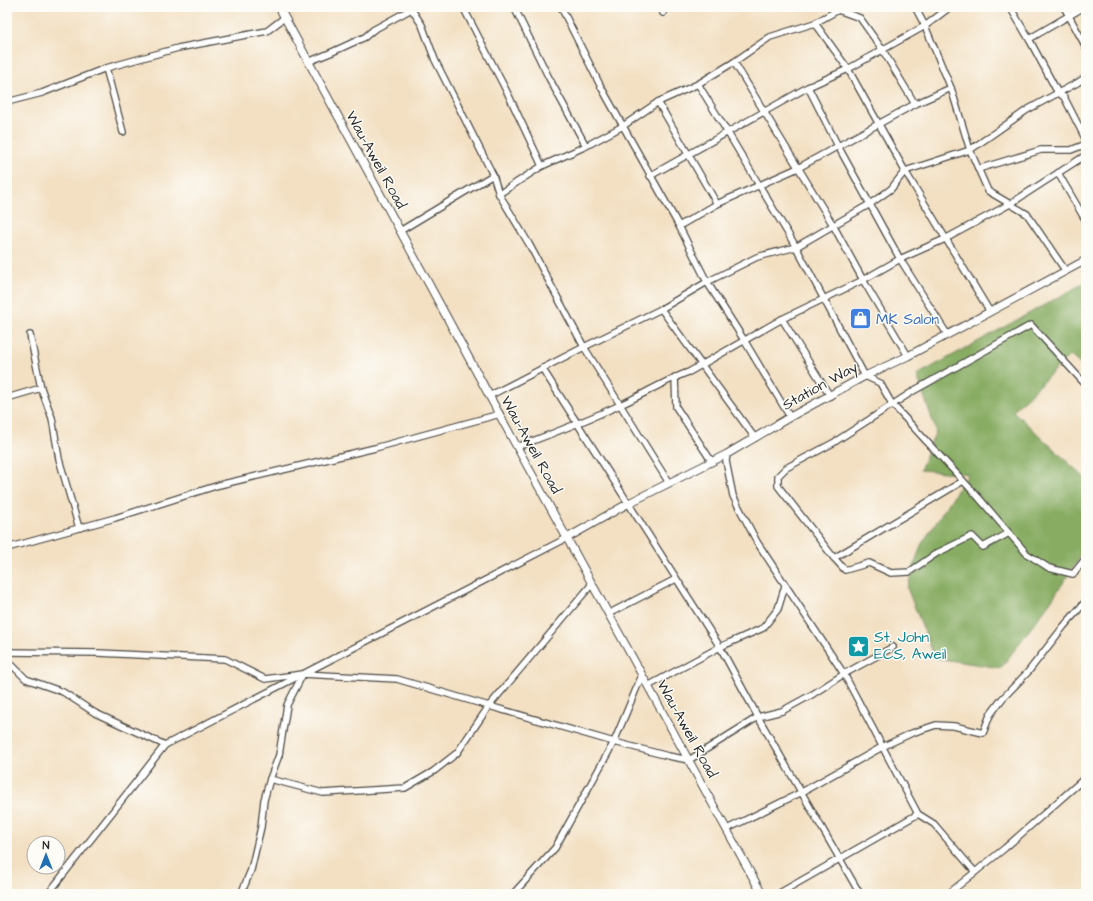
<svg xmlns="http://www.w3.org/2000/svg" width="1093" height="901" font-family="'Architects Daughter',sans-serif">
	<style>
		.forest { fill: #87ac62; stroke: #596c46 }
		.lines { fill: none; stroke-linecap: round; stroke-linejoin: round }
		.minor-casing { stroke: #494642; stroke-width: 8 }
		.major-casing { stroke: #494642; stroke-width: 9 }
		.minor { stroke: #fff; stroke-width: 5.5 }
		.major { stroke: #fff; stroke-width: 7 }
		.labels { text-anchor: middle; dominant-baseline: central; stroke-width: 3; stroke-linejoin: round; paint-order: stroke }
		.street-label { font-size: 15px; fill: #2b2b2b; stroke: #fdfcf7 }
		.shop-label { font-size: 15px; fill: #366cbe; stroke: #fdfcf7; text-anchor: start }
		.culture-label { font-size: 15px; fill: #0d838f; stroke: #fdfcf7; text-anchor: start }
	</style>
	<rect width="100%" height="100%" fill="#fdfcf7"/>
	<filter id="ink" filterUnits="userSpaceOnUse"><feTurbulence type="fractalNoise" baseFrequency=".025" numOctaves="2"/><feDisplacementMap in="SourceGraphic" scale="8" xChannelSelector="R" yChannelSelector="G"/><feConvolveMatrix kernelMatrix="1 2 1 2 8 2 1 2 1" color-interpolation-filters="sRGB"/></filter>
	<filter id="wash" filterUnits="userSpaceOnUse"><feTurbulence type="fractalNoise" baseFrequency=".012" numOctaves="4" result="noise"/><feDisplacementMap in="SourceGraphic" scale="16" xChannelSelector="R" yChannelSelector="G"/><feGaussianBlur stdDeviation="0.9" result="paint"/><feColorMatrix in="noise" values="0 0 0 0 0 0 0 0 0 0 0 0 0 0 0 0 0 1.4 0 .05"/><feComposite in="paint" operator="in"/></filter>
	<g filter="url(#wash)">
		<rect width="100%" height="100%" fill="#f3e0c3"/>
		<!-- forest -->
		<path class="forest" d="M1086,282V370L1070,355L1013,411L1086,479V517L1079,559L1051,601L1001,668L935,658L907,588L921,545L968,474L920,470L936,431L917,375Z"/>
	</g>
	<g filter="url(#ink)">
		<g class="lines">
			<defs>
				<g id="minor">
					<path d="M410,7L422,25L435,60L493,175L499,194L529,244L584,347L669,483"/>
					<path d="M463,7L509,96L542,166"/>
					<path d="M514,7L549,78L586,146"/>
					<path d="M561,7L600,85L679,226L707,282L744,340L790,417"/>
					<path d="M915,7L925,26L951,88L970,150L988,191L1027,214L1065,270"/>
					<path d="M1010,7L1029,39L1058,93L1064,97L1086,140"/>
					<path d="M1064,7L1086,47"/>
					<path d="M663,13L664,7"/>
					<path d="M815,23L848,69L905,171L990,312"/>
					<path d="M1029,39L1084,7"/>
					<path d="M308,62L330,53L365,37L373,30L415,7"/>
					<path d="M734,62L833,225L863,280L908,356"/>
					<path d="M106,68L123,132"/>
					<path d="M698,84L728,133L796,247L865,376L880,383L892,404L979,498L1009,533"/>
					<path d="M808,87L838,146L900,259L947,334"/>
					<path d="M7,102L42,93L106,68L178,48L267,31L284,18"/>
					<path d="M658,102L717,204"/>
					<path d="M978,169L1041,150H1071L1086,144"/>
					<path d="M1058,173L1086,221"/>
					<path d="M650,176L808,87L848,69L925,26L950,7"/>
					<path d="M499,194L542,166L586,146L623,126L658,102L698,84L734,62L770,37L815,23L838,10L860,18L882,49L915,104"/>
					<path d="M679,226L717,204L798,168L915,104L951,88"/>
					<path d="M400,231L493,175"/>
					<path d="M661,309L755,438"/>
					<path d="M782,319L830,396"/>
					<path d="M30,335L41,388L52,418L59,459L79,528"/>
					<path d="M542,368L720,647L758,717L860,894"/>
					<path d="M675,377L676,407L712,462"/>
					<path d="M489,396L584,347L661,309L707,282L757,257L796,247L870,204L891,189L905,171L970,150L1027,110L1058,93L1077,83L1086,77"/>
					<path d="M7,398L41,388"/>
					<path d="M517,447C551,434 586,421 620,405C643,395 665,380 689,372L782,319L863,280L900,259L945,239L1010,204L1086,155"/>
					<path d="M727,454L726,461L733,496L757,542L844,674L918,814L934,824L975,872"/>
					<path d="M963,481L834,558L778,486V476L786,468L833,443L915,390L1031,325L1086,385"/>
					<path d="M7,548L115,518L219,485L375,448L500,414"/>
					<path d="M834,558L845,570L869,563L891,573L909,572L937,553L972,536L983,547L1009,533L1027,554L1049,568L1073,574L1086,558"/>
					<path d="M608,614L676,579"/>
					<path d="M7,652L98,653L225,659L265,679L303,674L397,679L489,706L592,584"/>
					<path d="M7,660L26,679L63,692L95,713L165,745L567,538"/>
					<path d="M303,674L287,705L279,755L270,779L323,793L405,788L434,771L457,753L489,706L614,742L642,675"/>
					<path d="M648,686L720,647L763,628L778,609L785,586"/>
					<path d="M727,829L802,792L882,747L912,733L936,725L954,726L983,733L990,715L1002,699L1028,672L1064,626L1086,601"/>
					<path d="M48,894L165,745"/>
					<path d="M241,894L251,870L261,827L264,800L270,779"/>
					<path d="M513,894L555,848L614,742L668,756L689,760L758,717L782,711L813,694L844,674L893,647"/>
					<path d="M778,894L918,814"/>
					<path d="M948,894L1005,848L1086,777"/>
				</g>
				<g id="major">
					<path d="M279,7L517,447L762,894"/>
					<path d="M567,538L629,503L727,454L790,417L865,376L908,356L1086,260"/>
				</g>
			</defs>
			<!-- minor casing -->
			<use href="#minor" class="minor-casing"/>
			<!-- major casing -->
			<use href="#major" class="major-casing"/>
			<!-- minor -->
			<use href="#minor" class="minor"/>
			<!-- major -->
			<use href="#major" class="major"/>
		</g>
	</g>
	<!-- icons -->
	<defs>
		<symbol id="shop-square" viewBox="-11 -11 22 22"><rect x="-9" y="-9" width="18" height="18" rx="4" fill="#3f7fe0" stroke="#fdfcf7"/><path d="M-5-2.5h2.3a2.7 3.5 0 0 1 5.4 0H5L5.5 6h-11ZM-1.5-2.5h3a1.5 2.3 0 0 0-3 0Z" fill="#fff"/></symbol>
		<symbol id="sight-square" viewBox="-11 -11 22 22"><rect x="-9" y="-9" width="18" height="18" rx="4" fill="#0f9aa8" stroke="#fdfcf7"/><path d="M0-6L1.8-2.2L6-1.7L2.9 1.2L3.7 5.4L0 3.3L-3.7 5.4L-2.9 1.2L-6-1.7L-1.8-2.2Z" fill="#fff"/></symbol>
	</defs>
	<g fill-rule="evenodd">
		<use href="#shop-square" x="848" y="306" width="25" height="25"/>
		<use href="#sight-square" x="846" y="634" width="25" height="25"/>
	</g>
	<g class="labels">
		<!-- street labels -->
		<g class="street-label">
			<text transform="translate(376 160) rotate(61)">Wau-Aweil Road</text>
			<text transform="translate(820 386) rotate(-29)">Station Way</text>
			<text transform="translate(531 445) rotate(61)">Wau-Aweil Road</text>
			<text transform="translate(687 729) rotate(61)">Wau-Aweil Road</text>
		</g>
		<!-- shop labels -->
		<g class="shop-label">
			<text x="876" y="319">MK Salon</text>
		</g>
		<!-- culture labels -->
		<g class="culture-label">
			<text x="874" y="637">St. John<tspan x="874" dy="17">ECS, Aweil</tspan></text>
		</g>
	</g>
	<!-- margin -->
	<rect width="1093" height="901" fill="none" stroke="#fdfcf7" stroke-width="24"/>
	<!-- north arrow -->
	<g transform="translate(46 855)"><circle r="19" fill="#fdfcf7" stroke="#a9a8a5"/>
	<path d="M0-3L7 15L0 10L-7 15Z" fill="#1f6fb2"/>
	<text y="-6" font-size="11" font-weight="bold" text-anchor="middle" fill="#2b2b2b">N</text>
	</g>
</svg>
